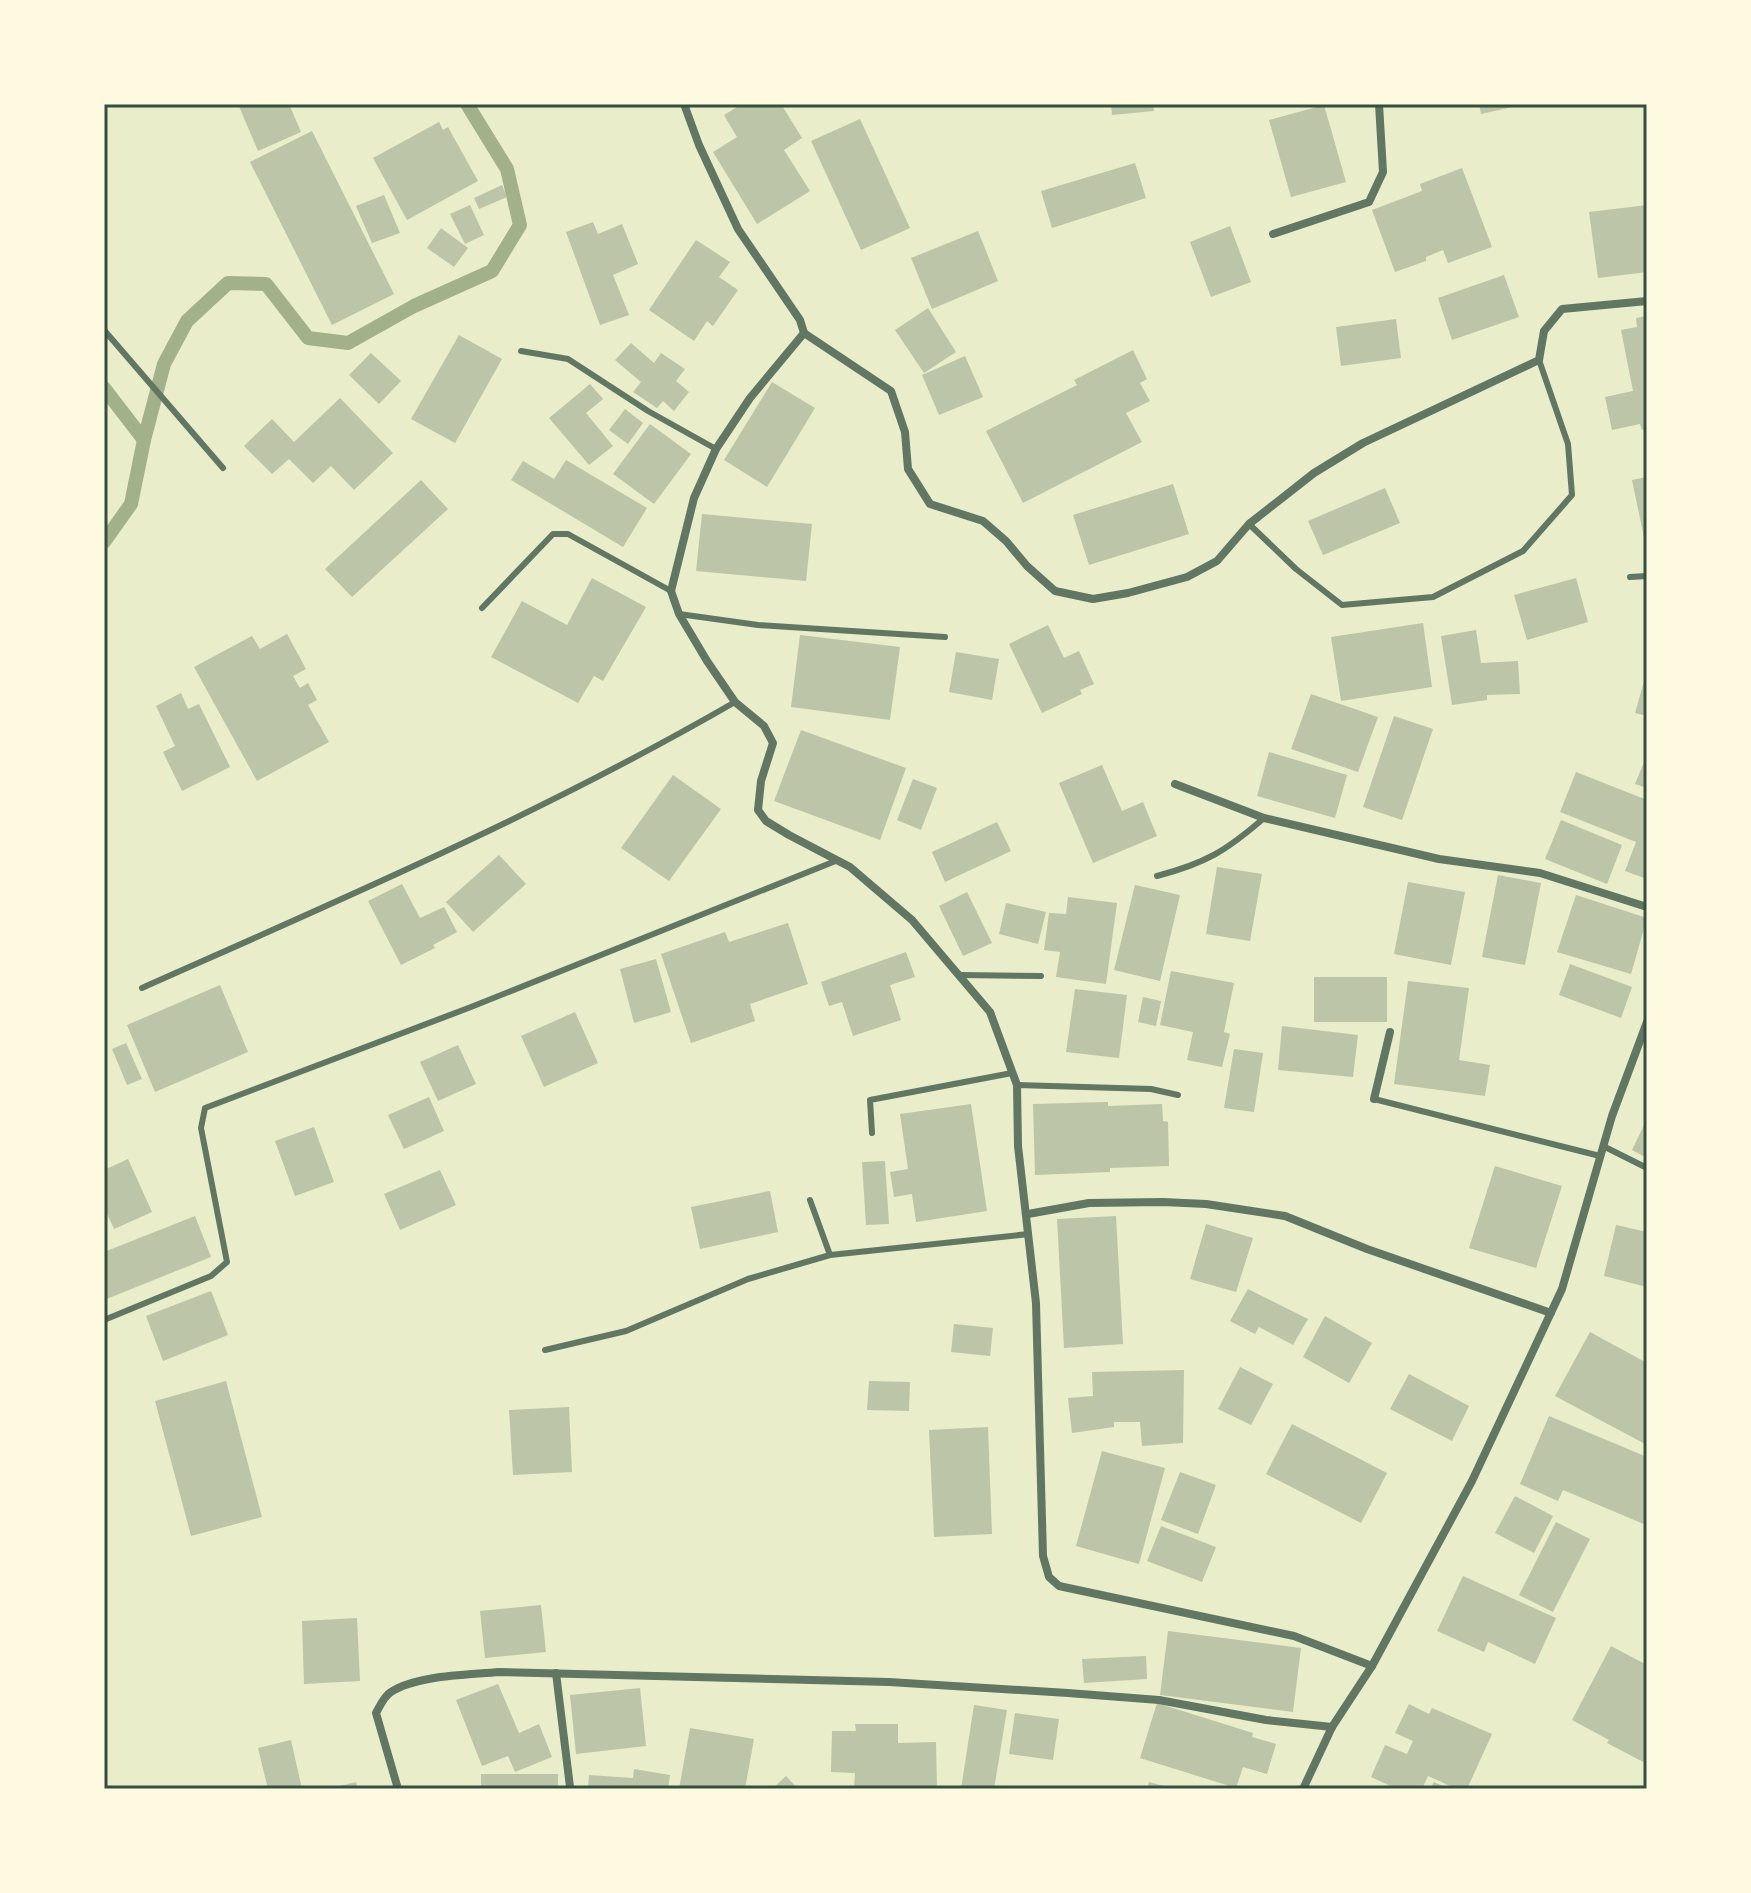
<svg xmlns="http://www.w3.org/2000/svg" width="1751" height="1893" font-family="'Public Sans',sans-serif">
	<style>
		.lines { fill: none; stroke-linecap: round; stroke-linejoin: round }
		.stream { stroke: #a3b18a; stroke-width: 14 }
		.building { fill: #bcc5a7 }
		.service { stroke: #617663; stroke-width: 6 }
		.minor { stroke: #617663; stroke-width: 8 }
		.neatline { fill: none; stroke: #344e41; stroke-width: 3 }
	</style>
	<rect width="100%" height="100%" fill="#e9edc9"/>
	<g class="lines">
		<!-- stream -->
		<g class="stream">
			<path d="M104,388L144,440"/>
			<path d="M104,542L131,504L144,440L164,364L187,321L228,283L266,284L308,338L348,343L414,306L492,271L520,225L507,169L467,104"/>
		</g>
	</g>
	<!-- building -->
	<g class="building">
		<path d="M238,104H289L301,132L258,151Z"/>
		<path d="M742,104H781L802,138L784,150L810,191L757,224L713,152L737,137L724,115Z"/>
		<path d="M1111,104H1153L1154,111L1112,115Z"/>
		<path d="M1479,104H1520L1521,105L1481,114Z"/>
		<path d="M1324,105L1346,182L1291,197L1269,120Z"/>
		<path d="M860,119L910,228L861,250L811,141Z"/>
		<path d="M439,122L443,130L448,127L478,181L407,220L373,158Z"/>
		<path d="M312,131L394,294L332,325L250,162Z"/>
		<path d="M1135,163L1146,198L1052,228L1041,191Z"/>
		<path d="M1462,168L1492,247L1448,263L1443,250L1426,257V261L1395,272L1372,210L1422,191L1420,184Z"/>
		<path d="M502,185L507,197L479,209L474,198Z"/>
		<path d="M384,195L400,233L372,243L356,206Z"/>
		<path d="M470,205L484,235L465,244L450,214Z"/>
		<path d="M1647,205V272L1598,278L1589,212Z"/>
		<path d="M593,222L598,234L622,224L638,264L613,275L629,315L600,325L566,232Z"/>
		<path d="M1230,226L1251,282L1211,297L1190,242Z"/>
		<path d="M441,228L468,248L454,267L427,248Z"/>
		<path d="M978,231L998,281L932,309L911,258Z"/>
		<path d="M696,240L730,262L719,277L738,290L713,326L707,321L694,341L649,310Z"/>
		<path d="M1504,275L1519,317L1452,340L1438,298Z"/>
		<path d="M928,308L956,352L924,373L895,330Z"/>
		<path d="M1647,316V429L1642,430L1640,424L1612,430L1605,397L1633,391L1621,330L1637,327L1636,318Z"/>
		<path d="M1396,319L1401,358L1341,366L1336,327Z"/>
		<path d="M459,335L502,359L455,443L411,419Z"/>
		<path d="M631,343L654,363L661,353L685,369L676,381L689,392L674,411L663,401L657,408L633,392L641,382L615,360Z"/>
		<path d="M1133,350L1147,379L1140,383L1150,401L1126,413L1142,442L1023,503L986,431L1077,385L1074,380Z"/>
		<path d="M371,353L401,381L379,404L349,375Z"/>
		<path d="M965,356L983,397L939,415L922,375Z"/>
		<path d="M772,382L815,408L767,487L724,460Z"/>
		<path d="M590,384L603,399L586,413L613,446L589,465L549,418Z"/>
		<path d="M340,398L393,453L354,490L331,466L313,483L289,459L272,474L244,446L272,419L294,442Z"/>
		<path d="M625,409L643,423L628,444L609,430Z"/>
		<path d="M650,424L691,454L654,504L613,474Z"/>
		<path d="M566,460L647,508L623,547L511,480L523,461L554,479Z"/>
		<path d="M1647,477V547H1646L1632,480Z"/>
		<path d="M421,480L448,509L352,597L325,569Z"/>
		<path d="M1173,484L1189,534L1089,565L1073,515Z"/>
		<path d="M1385,488L1400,523L1323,555L1308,521Z"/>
		<path d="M702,514L812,524L806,581L696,571Z"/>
		<path d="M592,578L646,607L603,681L594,676L578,703L491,657L522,601L567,625Z"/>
		<path d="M1576,578L1588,622L1527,640L1514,595Z"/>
		<path d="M1423,623L1432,687L1341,701L1331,637Z"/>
		<path d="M1048,625L1064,658L1079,651L1094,684L1080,690L1082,694L1042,713L1009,644Z"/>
		<path d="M1476,630L1481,663L1518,661L1520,694L1487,695V700L1452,705L1441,636Z"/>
		<path d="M287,634L306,669L293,676L300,688L308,683L317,700L308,705L329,742L257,781L194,667L252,636L260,649Z"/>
		<path d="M800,635L900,647L890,720L791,707Z"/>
		<path d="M956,652L999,659L992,700L949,692Z"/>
		<path d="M1647,671V716L1635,713Z"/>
		<path d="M181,693L188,709L199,704L230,767L182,791L163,752L175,746L156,706Z"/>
		<path d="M1311,694L1378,717L1358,772L1291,749Z"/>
		<path d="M1394,716L1433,729L1402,820L1363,807Z"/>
		<path d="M801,730L906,768L880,840L774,801Z"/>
		<path d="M1269,752L1347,775L1335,818L1257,796Z"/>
		<path d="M1647,755V788L1635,784Z"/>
		<path d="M1102,765L1122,811L1143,802L1157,836L1093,863L1059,783Z"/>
		<path d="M1576,772L1647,800V879L1625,871L1636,842L1560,812Z"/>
		<path d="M673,775L721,809L669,881L621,848Z"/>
		<path d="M913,779L937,788L921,830L897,820Z"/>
		<path d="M1561,820L1622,845L1607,884L1545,859Z"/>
		<path d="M997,822L1011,851L945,882L932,852Z"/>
		<path d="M499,855L526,884L473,932L446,902Z"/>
		<path d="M1217,867L1262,874L1250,941L1206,934Z"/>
		<path d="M1498,875L1541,883L1525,965L1482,957Z"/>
		<path d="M1408,882L1465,892L1451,965L1394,954Z"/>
		<path d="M402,884L420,918L444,907L457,932L433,945L435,948L401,965L368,901Z"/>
		<path d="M1135,885L1180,895L1160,981L1114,970Z"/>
		<path d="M967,892L992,943L963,956L939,906Z"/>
		<path d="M1576,895L1647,918L1631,974L1557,952Z"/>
		<path d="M1068,897L1117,903L1106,984L1056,977L1060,952L1044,950L1049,913L1066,914Z"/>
		<path d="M1006,903L1046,912L1038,944L999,934Z"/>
		<path d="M788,923L808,984L750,1004L755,1021L691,1043L661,954L725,932L729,942Z"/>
		<path d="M906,952L915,977L890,985L901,1020L853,1036L842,1002L829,1006L821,982Z"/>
		<path d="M656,959L671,1012L634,1023L620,969Z"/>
		<path d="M1570,964L1632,987L1621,1018L1559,995Z"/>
		<path d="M1171,971L1234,983L1224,1032L1230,1034L1222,1067L1187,1060L1193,1032L1160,1025Z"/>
		<rect x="1314" y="977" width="73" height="45"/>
		<path d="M1408,981L1469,988L1459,1060L1490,1065L1485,1096L1394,1084Z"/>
		<path d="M220,985L248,1052L155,1092L127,1025Z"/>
		<path d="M1075,989L1127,995L1119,1058L1066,1052Z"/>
		<path d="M1143,997L1161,1001L1156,1026L1138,1022Z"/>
		<path d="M575,1012L598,1063L544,1087L521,1036Z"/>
		<path d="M1282,1026L1358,1035L1353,1077L1278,1070Z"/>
		<path d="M126,1043L142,1079L127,1085L112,1049Z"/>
		<path d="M458,1045L476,1084L438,1101L420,1062Z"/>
		<path d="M1234,1049L1263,1053L1254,1112L1224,1108Z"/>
		<path d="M429,1097L444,1131L404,1149L388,1115Z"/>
		<path d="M1108,1102V1106L1162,1104L1163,1121L1168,1122L1169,1166L1110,1168V1172L1035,1175L1033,1104Z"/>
		<path d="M971,1104L987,1211L916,1222L912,1194L894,1197L890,1172L908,1169L900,1114Z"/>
		<path d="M1647,1119V1158L1632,1150Z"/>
		<path d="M314,1127L334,1182L295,1196L275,1141Z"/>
		<path d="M128,1159L152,1212L114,1229L104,1207V1170Z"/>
		<path d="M885,1161L889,1224L866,1225L862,1162Z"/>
		<path d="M1495,1166L1562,1186L1536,1268L1469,1248Z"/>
		<path d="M440,1170L456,1205L400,1230L384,1194Z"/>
		<path d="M770,1191L778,1232L700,1249L691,1207Z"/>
		<path d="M195,1216L211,1257L104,1300V1252Z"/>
		<path d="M1116,1216L1123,1344L1064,1348L1057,1219Z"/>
		<path d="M1206,1224L1253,1238L1236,1292L1190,1279Z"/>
		<path d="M1616,1225L1647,1232V1287L1604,1276Z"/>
		<path d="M1248,1289L1308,1319L1293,1345L1259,1327L1255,1334L1230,1321Z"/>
		<path d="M211,1291L228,1335L163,1361L146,1316Z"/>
		<path d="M1325,1316L1372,1343L1349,1383L1303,1357Z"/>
		<path d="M954,1324L993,1328L990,1356L951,1352Z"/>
		<path d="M1590,1332L1647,1363V1445L1555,1396Z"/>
		<path d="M1240,1367L1273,1384L1251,1425L1218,1409Z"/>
		<path d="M1184,1370L1183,1443L1142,1446L1140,1422H1114V1427L1072,1433L1068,1398L1093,1396L1092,1372Z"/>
		<path d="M1409,1374L1469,1406L1452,1441L1390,1409Z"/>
		<path d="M226,1381L262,1517L191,1536L155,1401Z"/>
		<path d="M869,1381L910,1382L909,1411L867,1410Z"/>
		<path d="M569,1407L572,1472L513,1475L509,1410Z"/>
		<path d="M1549,1416L1647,1457L1646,1525L1563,1490L1558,1501L1520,1484Z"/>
		<path d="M1292,1424L1387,1473L1361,1523L1266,1474Z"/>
		<path d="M988,1427L992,1534L934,1537L929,1430Z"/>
		<path d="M1102,1451L1165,1468L1139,1564L1076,1546Z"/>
		<path d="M1180,1472L1216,1485L1198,1534L1161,1520Z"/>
		<path d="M1515,1496L1553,1516L1534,1553L1495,1533Z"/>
		<path d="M1556,1522L1590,1539L1553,1612L1519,1595Z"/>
		<path d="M1161,1526L1216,1547L1202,1582L1147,1561Z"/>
		<path d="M1463,1576L1556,1618L1535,1664L1488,1642L1484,1652L1437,1631Z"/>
		<path d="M541,1605L546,1652L485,1658L480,1611Z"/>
		<path d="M357,1618L360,1681L304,1684L302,1621Z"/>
		<path d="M1168,1631L1301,1648L1293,1712L1160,1695Z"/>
		<path d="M1611,1646L1647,1665V1764L1607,1743L1609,1740L1572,1720Z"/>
		<path d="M1146,1656L1147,1679L1084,1683L1082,1659Z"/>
		<path d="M498,1684L519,1733L539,1724L552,1757L515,1772L508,1756L482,1766L456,1700Z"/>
		<path d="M640,1688L646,1746L576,1754L570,1695Z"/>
		<path d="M1157,1703L1253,1733L1252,1737L1276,1744L1267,1774L1243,1767L1236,1788L1140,1758Z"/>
		<path d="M1409,1704L1429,1714L1432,1708L1492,1734L1467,1789H1457L1428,1776L1422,1789H1397L1371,1777L1385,1745L1407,1754L1413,1741L1395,1733Z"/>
		<path d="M974,1705L1007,1710L994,1789H961Z"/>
		<path d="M1015,1713L1059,1719L1053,1760L1009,1754Z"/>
		<path d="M855,1724H898V1743L936,1742L937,1789H854L855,1773L831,1772L832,1731H856Z"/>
		<path d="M690,1728L754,1739L745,1789H679Z"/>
		<path d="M291,1740L302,1789H268L258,1748Z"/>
		<path d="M634,1769L670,1775L668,1789H588L589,1775L633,1778Z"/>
		<rect x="481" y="1774" width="77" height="15"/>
		<path d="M786,1776L798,1789H772Z"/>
		<path d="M356,1782L358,1789H332V1788Z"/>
		<path d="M1149,1782L1171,1788L1170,1789H1147Z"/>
		<path d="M1434,1782L1449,1789H1430Z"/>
	</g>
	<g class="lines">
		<!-- service -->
		<g class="service">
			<path d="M104,330L223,468"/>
			<path d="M521,351L568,359L648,411L716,449"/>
			<path d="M1249,524L1296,569L1342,605L1433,597L1523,551L1572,495L1568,444L1539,360"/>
			<path d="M1630,577L1647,576"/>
			<path d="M482,608L553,534H568L671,591"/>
			<path d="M679,614L758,625L945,637"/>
			<path d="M1157,876C1206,863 1226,851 1264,818"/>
			<path d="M959,975L1041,976"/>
			<path d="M142,988C342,899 545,812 735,702"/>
			<path d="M1017,1085L1151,1089L1178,1095"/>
			<path d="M1374,1099L1600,1156"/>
			<path d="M872,1133L870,1100L1012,1073"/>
			<path d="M1603,1146L1647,1168"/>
			<path d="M810,1200L830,1255"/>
			<path d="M104,1320L211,1276L227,1262L201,1128L205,1108L471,1007L838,860"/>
			<path d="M545,1350L626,1331L748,1279L830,1255L1029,1234"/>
		</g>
		<!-- minor -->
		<g class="minor">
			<path d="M684,104L699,145L738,229L800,320L804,333L750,398L716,449L694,498L671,591L679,614L707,661L735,702L764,726L773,743L761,781L758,810L766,821L789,835L850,867L912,920L990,1012L1017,1085L1018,1146L1036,1303L1043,1556L1049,1577L1059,1586L1294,1636L1372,1666"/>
			<path d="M1273,234L1369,202L1383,172L1379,104"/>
			<path d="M804,333L891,391L905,432L908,469L930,504L983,521L1006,541L1027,566L1055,591L1093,599L1128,593L1187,577L1217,561L1249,524L1314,473L1363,443L1539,360L1544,331L1562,309L1647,301"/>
			<path d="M1175,784L1264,818L1439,859L1540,873L1647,907"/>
			<path d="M1374,1099L1390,1032"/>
			<path d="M1028,1214L1089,1203L1163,1202L1206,1204L1285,1216L1367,1249L1551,1313"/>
			<path d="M556,1673L570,1787"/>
			<path d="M398,1789L376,1713C380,1706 384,1696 391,1692C416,1675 469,1675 499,1672L889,1682L1068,1693L1159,1700L1266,1720L1332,1727"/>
			<path d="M1303,1789L1332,1727L1372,1666L1472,1481L1562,1289L1612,1116L1647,1022"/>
		</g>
	</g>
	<!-- border -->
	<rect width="1751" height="1893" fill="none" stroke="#fefae0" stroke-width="212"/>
	<rect x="106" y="106" width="1539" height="1681" class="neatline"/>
</svg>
